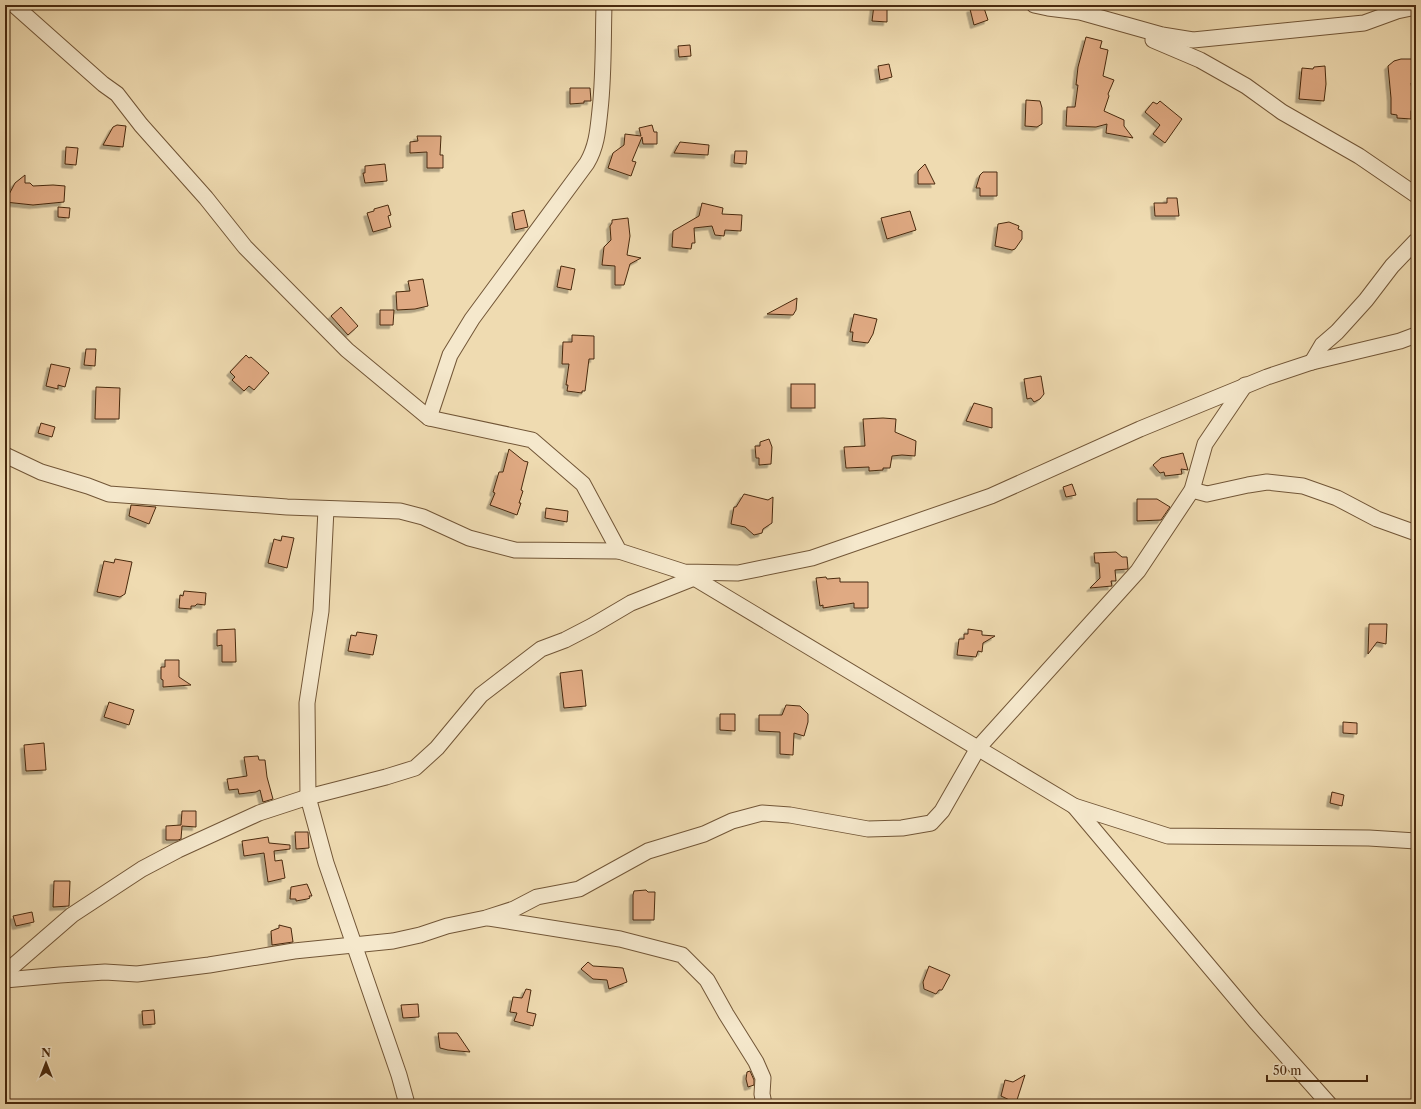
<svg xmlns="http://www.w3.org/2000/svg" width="1421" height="1109" font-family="'Libre Caslon Text',serif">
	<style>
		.building { fill: #e0aa83; stroke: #48290e; filter: url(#shadow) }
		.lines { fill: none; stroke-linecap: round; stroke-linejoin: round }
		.minor-casing { stroke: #725637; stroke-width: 17 }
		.minor { stroke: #f5e8cc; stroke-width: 15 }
	</style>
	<defs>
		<filter id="shadow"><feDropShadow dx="-3.5" dy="3.5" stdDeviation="0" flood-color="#0004"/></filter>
	</defs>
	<rect width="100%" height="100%" fill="#efdbb1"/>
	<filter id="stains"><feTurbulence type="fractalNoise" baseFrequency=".005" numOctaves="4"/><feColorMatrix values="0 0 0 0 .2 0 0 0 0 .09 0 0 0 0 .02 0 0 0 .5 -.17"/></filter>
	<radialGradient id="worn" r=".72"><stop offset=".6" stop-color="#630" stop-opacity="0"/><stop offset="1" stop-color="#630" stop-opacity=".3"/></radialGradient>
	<!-- building -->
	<g class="building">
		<path d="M874,5H887V22L872,21Z"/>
		<path d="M983,5L988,20L974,25L970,9Z"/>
		<path d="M1086,37L1102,41L1100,48L1108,50L1103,76L1114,80L1108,94L1109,96L1104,111L1124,120V126L1133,138L1106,133L1107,124L1096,127L1066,126L1067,107H1075L1078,85H1076L1078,67Z"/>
		<path d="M690,45L691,56L679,57L678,46Z"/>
		<path d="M1401,59H1416V78H1413V83H1411L1414,106L1411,111V119L1397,118V115L1391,114V98L1388,66L1394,61Z"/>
		<path d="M889,64L892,77L880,80L878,66Z"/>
		<path d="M1325,66L1326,84L1324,101L1299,99L1302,68L1313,69L1314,67Z"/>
		<path d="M570,88H590L591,101H584V103L570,104Z"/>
		<path d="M1026,100L1040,101L1042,108V124L1037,127L1025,126Z"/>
		<path d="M1160,101L1182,119L1165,143L1153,134L1160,125L1145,112L1153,102L1157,104Z"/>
		<path d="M117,125L126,126L123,147L103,145L113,127Z"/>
		<path d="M652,125L654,132H657V144H643L642,137L632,161L636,162L631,176L608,168L613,153L624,145L625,134L641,136L639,128Z"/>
		<path d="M417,136H441L440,155H443V168H427V152L410,153V142L418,141Z"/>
		<path d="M680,142L709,145L708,155L674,153Z"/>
		<path d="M66,147L78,148L76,165L65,164Z"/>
		<path d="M735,151H747L746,164L734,163Z"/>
		<path d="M385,164L387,181L365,183L363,173H365V166Z"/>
		<path d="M925,164L935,184H918V171Z"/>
		<path d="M983,172H997V196H980V188H976L980,175Z"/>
		<path d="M25,175V183H30L33,186L53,185L65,186L64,202L33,205L5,202L15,183Z"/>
		<path d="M1167,198H1177L1179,216H1155L1154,203H1167Z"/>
		<path d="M702,203L723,208L722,214L742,215L741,231L725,230L724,236L715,235L712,226L694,228L695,243H692L691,249L672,247L673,231L699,216Z"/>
		<path d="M388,205L391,215L388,216L391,227L373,232L367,213L374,211V209Z"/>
		<path d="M58,207L70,208L69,218L58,217Z"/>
		<path d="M524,210L528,227L515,230L512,213Z"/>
		<path d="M910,211L916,230L887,239L881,218Z"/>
		<path d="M628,218L630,236L627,255L641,258L630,264L624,285H615V266L602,265L604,247L611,240L610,226L612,223V220Z"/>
		<path d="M1009,222L1019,226L1018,229L1022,231V239L1015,249L1012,250L995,246L998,224Z"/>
		<path d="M561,266L575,269L571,290L557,287Z"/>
		<path d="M423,279L428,306L415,309L397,310L396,292L410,291L408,281Z"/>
		<path d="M797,298L796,310L793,315L767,314Z"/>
		<path d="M341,307L358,326L348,335L331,316Z"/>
		<path d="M380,310H394L393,325H380Z"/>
		<path d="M854,314L877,319L873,334L868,343L852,341L853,332H850Z"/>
		<path d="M572,335L594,336V359H589L585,391H582V393L567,391L568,385H566L569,364H562L563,342H572Z"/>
		<path d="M86,349H96L95,366L84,365Z"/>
		<path d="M246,355L249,358L251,357L269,373L254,390L249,386L244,391L232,380L235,377L230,372Z"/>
		<path d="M51,364L70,368L65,387L58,385V389L46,386Z"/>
		<path d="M1041,376L1044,394L1040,399L1034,402L1031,398L1027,399L1024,379Z"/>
		<rect x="791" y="384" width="24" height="24"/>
		<path d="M96,387L120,388L119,419H95Z"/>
		<path d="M974,403L992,408V428L966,421Z"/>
		<path d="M883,418L896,419L895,432L916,441L915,456L902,455L892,456L890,468H883V470L869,471V467L846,468L844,447L865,446L863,419Z"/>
		<path d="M41,423L55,427L52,437L38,433Z"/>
		<path d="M769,439L772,447L771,464L759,465V458H756L755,446H760V442Z"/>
		<path d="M509,449L524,461L528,462L521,490L523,491L519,503H521L517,515L490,505L495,493L493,492L499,472H503Z"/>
		<path d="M1183,453L1188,470L1181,469L1182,474L1165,476L1164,472L1160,473L1153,465L1161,458Z"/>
		<path d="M1072,484L1076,495L1066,497L1063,487Z"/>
		<path d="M744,494L768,500L773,497L772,523L763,529L762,533L754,535L745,527L731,524L734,507H736Z"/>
		<path d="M1137,499H1157L1170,507L1161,520L1137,521Z"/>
		<path d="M131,505L156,507L149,524L129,516Z"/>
		<path d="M546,508L568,511L567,522L545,518Z"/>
		<path d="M282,536L294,538L287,568L268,563L274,539L281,541Z"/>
		<path d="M1116,552L1122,557H1127L1128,569L1115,570L1116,581H1111L1112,586L1090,588L1100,578L1099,563H1095L1094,553Z"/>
		<path d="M115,559L132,562L125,594L120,597L97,592L104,561L114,563Z"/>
		<path d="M826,577L827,579L840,578V582H868V608H854V603L823,608V605L820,606L816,578Z"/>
		<path d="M184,591L206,593L205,605L197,604L195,606H191V609L179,608L180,595L183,596Z"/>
		<path d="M1369,624H1387L1386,644L1377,642L1368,654Z"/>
		<path d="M235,629L236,662H222V645L217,646V630Z"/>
		<path d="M968,629L982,631V635L995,636L983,643L982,652L978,651L976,657L957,655L959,639H964V634H968Z"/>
		<path d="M357,632L377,635L373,655L348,651L351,635L356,636Z"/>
		<path d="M165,660H179V677L191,685L163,687V680L161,679V667H165Z"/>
		<path d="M582,670L586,706L564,708L560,673Z"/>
		<path d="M109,702L134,710L129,725L104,717Z"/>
		<path d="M786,705L800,706L808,714V722L804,736L794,733L793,755L780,754V732L759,731V715H782Z"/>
		<path d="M720,714H735V731L720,730Z"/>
		<path d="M1343,722L1357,723V734L1343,733Z"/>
		<path d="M44,743L46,770L26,771L24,745Z"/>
		<path d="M258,756L259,760H265L267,777L273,799L263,802L260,790L256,792L239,794L238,789L229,790L227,779L247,776L244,757Z"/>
		<path d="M1332,792L1344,795L1342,806L1330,803Z"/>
		<path d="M182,811H196V827L182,826L181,839L178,840H166V826L181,825Z"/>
		<path d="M295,832H308L309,848L296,849Z"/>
		<path d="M268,837L269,843L290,845V849L274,851L275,861L282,860L285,878L268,882L264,853L244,856L242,841Z"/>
		<path d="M54,881H70L69,906L53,907Z"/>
		<path d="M307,884L312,896H309L310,898L307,899L296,901V899H290L291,887Z"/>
		<path d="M646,890L648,892H655L654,920H633V895L634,891Z"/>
		<path d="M32,912L34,922L16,926L13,916Z"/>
		<path d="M279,925L291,928L293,942L272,945L271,931L279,928Z"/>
		<path d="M588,962L593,966L623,968L627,982L609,989L607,980L593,979L581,969Z"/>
		<path d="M929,966L950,975L942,990H939L936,994L924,989L923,982Z"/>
		<path d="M526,989L531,990L527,1012L536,1014L533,1026L514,1021L517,1013L510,1012L513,997L522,998Z"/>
		<path d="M418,1004L419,1017L403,1018L401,1005Z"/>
		<path d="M154,1010L155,1024L143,1025L142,1011Z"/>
		<path d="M438,1033H457L470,1052L448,1050L440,1048Z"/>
		<path d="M750,1071L754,1080V1085L748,1087L746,1079L747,1072Z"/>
		<path d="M1025,1075L1016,1103L1001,1096L1005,1080L1013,1082Z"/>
	</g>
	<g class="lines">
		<defs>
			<g id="minor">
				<path d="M14,5L103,84L117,94L141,125L206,198L245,247L347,350L429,418L532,440L583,484L619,551L684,572L738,573L812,558L991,496L1140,429L1267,377L1312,362L1400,341L1416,335"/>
				<path d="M1034,5L1048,8L1080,12L1162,35L1193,40L1364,23L1397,11L1416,7"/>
				<path d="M1153,40L1200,60L1246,86L1282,112L1359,156L1416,195"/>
				<path d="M1312,362L1322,345L1337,332L1366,300L1392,266L1416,241"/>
				<path d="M429,418L450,355L472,319L587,163C597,146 598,129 600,110C604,75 603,40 604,5"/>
				<path d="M5,455L41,472L88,486L109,494L287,507L400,511L423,517L469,538L515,550L619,551"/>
				<path d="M1192,490L1207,494L1248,485L1267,482L1303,486L1337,498L1377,519L1416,533"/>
				<path d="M326,509L321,611L307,703L308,797L326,863L399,1075L407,1104"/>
				<path d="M686,573L1074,806L1168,836L1369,838L1416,841"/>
				<path d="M1074,806L1255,1021L1329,1104"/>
				<path d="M489,918L620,939L682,955L707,980L726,1014L756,1062L763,1078L762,1094L764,1104"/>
				<path d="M5,973L72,915L142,869L178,850L259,813L308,797L386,777L415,768L437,748L481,695L541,649L565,640L592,626L631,603L694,578"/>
				<path d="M5,980L60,975L105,972L137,974L209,965L294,951L393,941L420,935L447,926L486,918L514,909L537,897L579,889L648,851L704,834L732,821L762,813L790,815L868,829L902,828L931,823L942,811L978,748L1138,571L1192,490L1205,444L1245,385"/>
			</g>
		</defs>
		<!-- minor casing -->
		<use href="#minor" class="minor-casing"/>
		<!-- minor -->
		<use href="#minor" class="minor"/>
	</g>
	<!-- margin -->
	<rect width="1421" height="1109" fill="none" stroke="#efdbb1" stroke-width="20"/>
	<rect x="6" y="6" width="1409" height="1097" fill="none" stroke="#48290e" stroke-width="2"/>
	<rect x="10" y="10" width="1401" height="1089" fill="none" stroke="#48290e"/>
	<!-- north arrow -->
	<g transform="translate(46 1063)" stroke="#f5e8cc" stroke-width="3" paint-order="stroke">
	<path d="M0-3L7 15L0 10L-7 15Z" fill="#48290e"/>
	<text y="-6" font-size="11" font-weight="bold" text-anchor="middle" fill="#48290e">N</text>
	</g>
	<!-- scale -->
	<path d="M1267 1075v6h100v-6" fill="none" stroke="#48290e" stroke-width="2"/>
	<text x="1273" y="1075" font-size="12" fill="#48290e" stroke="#f5e8cc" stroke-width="3" paint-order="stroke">50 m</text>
	<rect width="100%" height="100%" filter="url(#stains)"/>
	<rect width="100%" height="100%" fill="url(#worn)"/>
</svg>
